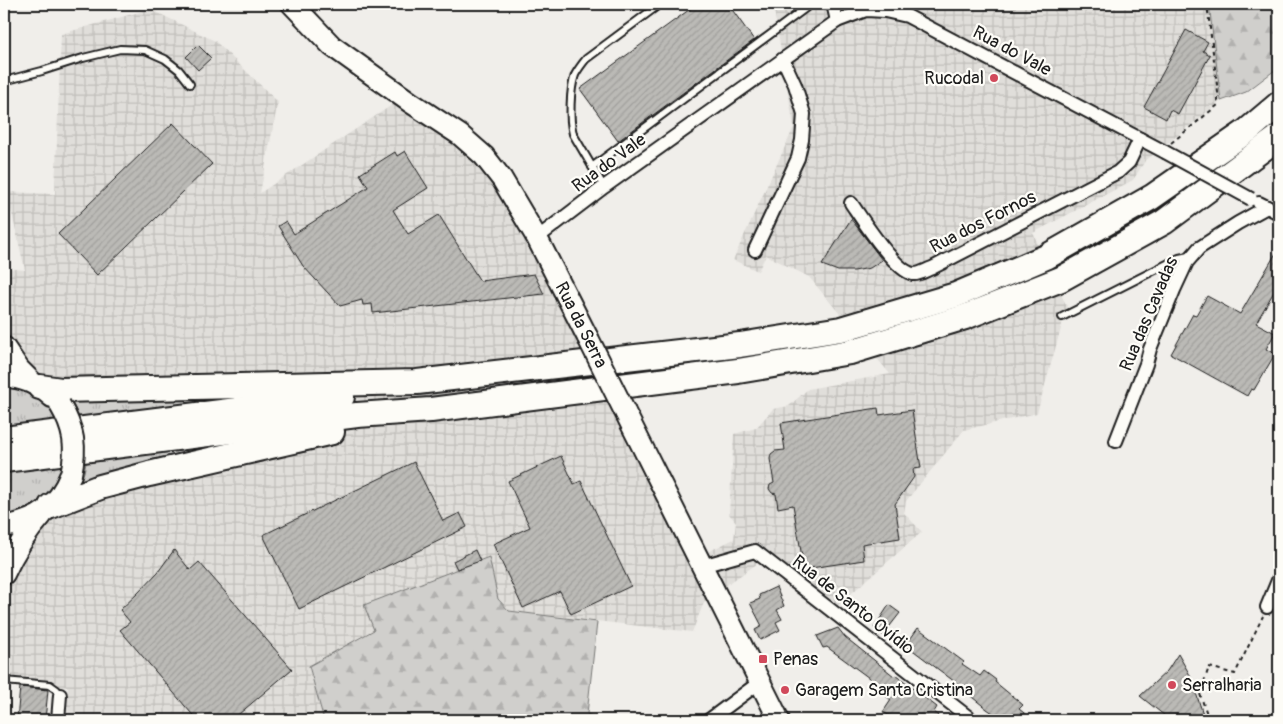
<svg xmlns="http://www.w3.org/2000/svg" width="1283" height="724" font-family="Pangolin,sans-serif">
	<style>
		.industrial { fill: url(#industrial-grid) }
		.grass { fill: url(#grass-tufts); stroke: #767674 }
		.forest { fill: url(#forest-firs); stroke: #767674 }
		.building { fill: url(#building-hatch); stroke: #1c1c1c }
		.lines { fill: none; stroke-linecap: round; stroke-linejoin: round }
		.lane-casing { stroke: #1c1c1c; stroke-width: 10 }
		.street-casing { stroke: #1c1c1c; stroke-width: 16 }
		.primary-casing { stroke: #1c1c1c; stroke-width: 24 }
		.highway-casing { stroke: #1c1c1c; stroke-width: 28 }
		.path { stroke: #1c1c1c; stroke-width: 2; stroke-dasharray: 4 4; stroke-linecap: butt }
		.lane { stroke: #fdfcf7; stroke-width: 6 }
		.street { stroke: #fdfcf7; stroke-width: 12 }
		.primary { stroke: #fdfcf7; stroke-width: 20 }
		.highway { stroke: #fdfcf7; stroke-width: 24 }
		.street-bridge-casing { stroke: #1c1c1c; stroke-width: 16; stroke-linecap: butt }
		.primary-bridge-casing { stroke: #1c1c1c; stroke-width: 24; stroke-linecap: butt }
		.street-bridge { stroke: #fdfcf7; stroke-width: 12 }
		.primary-bridge { stroke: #fdfcf7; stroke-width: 20 }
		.poi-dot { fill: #d1495b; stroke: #fdfcf7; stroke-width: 2 }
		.labels { text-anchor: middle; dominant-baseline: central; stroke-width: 4.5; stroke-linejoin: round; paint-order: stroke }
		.street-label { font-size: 18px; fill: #1c1c1c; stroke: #fdfcf7 }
		.poi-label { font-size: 18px; fill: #1c1c1c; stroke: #fdfcf7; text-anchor: start }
	</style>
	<defs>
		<pattern id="industrial-grid" width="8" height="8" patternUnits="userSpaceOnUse" patternTransform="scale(1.25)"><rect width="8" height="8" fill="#e0deda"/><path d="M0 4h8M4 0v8" fill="none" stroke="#c0beba"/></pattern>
		<pattern id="grass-tufts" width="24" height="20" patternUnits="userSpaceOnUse" patternTransform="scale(1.25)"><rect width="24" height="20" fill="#d0cfcc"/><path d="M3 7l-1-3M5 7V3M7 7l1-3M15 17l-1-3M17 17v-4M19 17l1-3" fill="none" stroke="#b2b1af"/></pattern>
		<pattern id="forest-firs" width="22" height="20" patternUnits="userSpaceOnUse" patternTransform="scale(1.25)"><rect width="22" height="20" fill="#d0cfcc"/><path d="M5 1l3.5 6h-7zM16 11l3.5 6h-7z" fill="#b2b1af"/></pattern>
		<pattern id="building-hatch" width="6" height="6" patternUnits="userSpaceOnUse" patternTransform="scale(1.25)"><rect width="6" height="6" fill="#bbbab6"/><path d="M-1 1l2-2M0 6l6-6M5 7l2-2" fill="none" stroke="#a09f9c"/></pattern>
	</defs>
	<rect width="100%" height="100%" fill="#f0eeea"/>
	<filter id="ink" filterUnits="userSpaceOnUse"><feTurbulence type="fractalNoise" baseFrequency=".02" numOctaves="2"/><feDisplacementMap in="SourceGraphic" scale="10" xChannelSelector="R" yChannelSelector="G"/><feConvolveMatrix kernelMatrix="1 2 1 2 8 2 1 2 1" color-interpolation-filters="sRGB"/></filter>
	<g filter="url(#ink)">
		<!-- industrial -->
		<path class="industrial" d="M773,4H1209L1221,101L1145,161L1133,180L1033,233L1067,307L1037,413L964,430L906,501L904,513L922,532L838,605L771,554L705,600L692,632L509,611L498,599L489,557L364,605L375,629L309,666L324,720H65L68,687L4,681V268L25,270L7,192L55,194L61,34L150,9L215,41L278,102L260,193L398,101L493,177L576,332L691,560L734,539L736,522L729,514L734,434L756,428L773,409L789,406L808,389L890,374L809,277L766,255L758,271L733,260L794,127Z"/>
		<!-- grass -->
		<g class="grass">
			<path d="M4,385C30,391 46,397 58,422L4,429Z"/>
			<path d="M295,393L80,419L69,396Z"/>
			<path d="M256,441L80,484L84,472L86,463L146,453Z"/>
			<path d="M62,464C55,492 34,515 4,515V472Z"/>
		</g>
		<!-- forest -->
		<g class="forest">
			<path d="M1209,4H1279V67L1246,92L1221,101Z"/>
			<path d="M489,557L498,599L509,611L597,622L587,714L604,720H324L309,666L374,630L364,605Z"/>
		</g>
		<!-- building -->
		<g class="building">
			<path d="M697,4H728L754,40L618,141L580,89Z"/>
			<path d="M1186,30L1208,42L1203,51L1210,55L1178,114L1170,110L1166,119L1144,107Z"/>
			<path d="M198,45L211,58L198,70L186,57Z"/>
			<path d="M173,123L212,164L97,275L58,234Z"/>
			<path d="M405,151L428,188L393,210L408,234L439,215L480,281L534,274L544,294L373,313L372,304L363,305L362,300L340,306L303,266L278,226L286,221L294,234L368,187L360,174L395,152L397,156Z"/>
			<path d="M851,219L882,260L870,268L854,271H838L822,265Z"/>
			<path d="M1279,248V283L1256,323L1275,333L1266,349L1275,354L1254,390L1251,389L1247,396L1171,354L1193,314L1196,315L1207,296L1240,314Z"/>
			<path d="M878,408L879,415L912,410L921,468L913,469L914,477L895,504L900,538L862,544L864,560L804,569L793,505L778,508L776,494L772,493L769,489L770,485L774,483L770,459L771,454L775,451L785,450L781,423Z"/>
			<path d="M561,456L574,484L581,481L631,586L571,614L560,591L523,608L493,544L530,527L508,481Z"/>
			<path d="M414,462L443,521L460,513L467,527L299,609L263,535Z"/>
			<path d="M174,550L190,570L199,562L292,669L232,720H197L120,630L130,622L120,610L138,593L158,572Z"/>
			<path d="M475,550L480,561L457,569L453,561Z"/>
			<path d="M776,587L784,606L777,610L782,619L776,622L780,630L760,640L755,630L762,626L750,603L760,599L759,595Z"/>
			<path d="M889,605L900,613L883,635L874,628Z"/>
			<path d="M838,628L845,637L894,676L895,675L937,707L934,712L938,715L935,720H897L883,712L891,700L881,692L884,689L827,647L823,648L817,636Z"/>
			<path d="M918,628L964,662L962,664L980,676L984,671L996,680L995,682L1023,705L1019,709L1033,720H1003L987,709L958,686L959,685L906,645Z"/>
			<path d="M1178,654L1190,675L1205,720H1170L1140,696L1167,671Z"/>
			<path d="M20,687L48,690L45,720H17Z"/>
		</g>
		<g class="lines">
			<defs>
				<g id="lane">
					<path d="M4,81L42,71L83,58L120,49L145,50L165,59L179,70L190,84"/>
					<path d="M592,167L811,4"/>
					<path d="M604,187L573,134C569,119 570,89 575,75C578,69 582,64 586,59L660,4"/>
					<path d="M1062,317L1179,258L1189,256"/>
					<path d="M4,681L50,685L57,690L60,695"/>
				</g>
				<g id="street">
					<path d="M833,4L837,21"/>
					<path d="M851,203C862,219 895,271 913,274C919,275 926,270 932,268L1118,172L1129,162L1140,139"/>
					<path d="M1259,203L1279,213"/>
					<path d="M537,238L604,187L837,21L866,10L885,11L907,16L1165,152"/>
					<path d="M755,250L798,158L802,140L804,114L795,85L783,59"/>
					<path d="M1116,441L1146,364L1150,349L1174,290L1187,262L1199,248L1238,223L1267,207"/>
					<path d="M702,566L755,551L972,720"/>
					<path d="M1267,607L1279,578"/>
					<path d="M58,720L60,695"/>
					<path d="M709,720L760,682"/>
				</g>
				<g id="primary">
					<path d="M292,4L332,46L410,102L460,135L484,156L502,179L537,238L588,338"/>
					<path d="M4,347L19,369L34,384"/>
					<path d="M4,377C22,377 38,384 52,397"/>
					<path d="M625,412L779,720"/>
					<path d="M4,527C39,520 57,508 71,474"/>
					<path d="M4,574C14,552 25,534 42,515"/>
				</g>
				<g id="highway">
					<path d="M40,387L61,390L417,382L740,345L841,329L956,295L1046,257L1152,197L1247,131L1279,104"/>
					<path d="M4,439L342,397"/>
					<path d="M4,460L357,415L431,410L738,371L850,352L965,317L1061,279L1164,222L1279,137"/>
					<path d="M51,506L100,487L149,474L332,432"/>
				</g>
			</defs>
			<!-- lane casing -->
			<use href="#lane" class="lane-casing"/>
			<!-- street casing -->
			<use href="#street" class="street-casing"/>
			<!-- primary casing -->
			<use href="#primary" class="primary-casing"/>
			<!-- highway casing -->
			<use href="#highway" class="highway-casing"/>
			<!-- path -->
			<g class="path">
				<path d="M1171,143L1218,105V93L1207,4"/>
				<path d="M1209,720L1200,694L1209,667L1235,674L1263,616"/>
			</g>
			<!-- lane -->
			<use href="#lane" class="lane"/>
			<!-- street -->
			<use href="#street" class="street"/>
			<!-- primary -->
			<use href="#primary" class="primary"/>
			<!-- highway -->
			<use href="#highway" class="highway"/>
			<defs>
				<path id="street-bridge" d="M1165,152L1251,199"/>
				<g id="primary-bridge">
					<path d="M588,338L625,412"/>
					<path d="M60,405C74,429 77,447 71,474"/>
				</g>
			</defs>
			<!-- street-bridge casing -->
			<use href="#street-bridge" class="street-bridge-casing"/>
			<!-- primary-bridge casing -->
			<use href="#primary-bridge" class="primary-bridge-casing"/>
			<!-- street-bridge -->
			<use href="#street-bridge" class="street-bridge"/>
			<!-- primary-bridge -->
			<use href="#primary-bridge" class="primary-bridge"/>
		</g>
	</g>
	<!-- markers -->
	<g class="poi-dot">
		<circle cx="994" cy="78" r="5"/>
		<rect x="758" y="654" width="10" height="10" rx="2.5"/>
		<circle cx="1172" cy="685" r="5"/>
		<circle cx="785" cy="690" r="5"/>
	</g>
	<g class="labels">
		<!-- street labels -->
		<g class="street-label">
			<text transform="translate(1012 51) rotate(28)">Rua do Vale</text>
			<text transform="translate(609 163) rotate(-36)">Rua do Vale</text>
			<text transform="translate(983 222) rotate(-27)">Rua dos Fornos</text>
			<text transform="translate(1149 314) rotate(-67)">Rua das Cavadas</text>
			<text transform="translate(581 325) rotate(63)">Rua da Serra</text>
			<text transform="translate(853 605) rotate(38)">Rua de Santo Ovídio</text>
		</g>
		<!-- poi labels -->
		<g class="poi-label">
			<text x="984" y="78" text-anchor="end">Rucodal</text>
			<text x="773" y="659">Penas</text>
			<text x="1182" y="685">Serralharia</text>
			<text x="795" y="690">Garagem Santa Cristina</text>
		</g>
	</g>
	<!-- margin -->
	<rect width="1283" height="724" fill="none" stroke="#fdfcf7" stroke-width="20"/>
	<rect x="10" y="10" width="1263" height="704" fill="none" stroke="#1c1c1c" stroke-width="2" filter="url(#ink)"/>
</svg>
